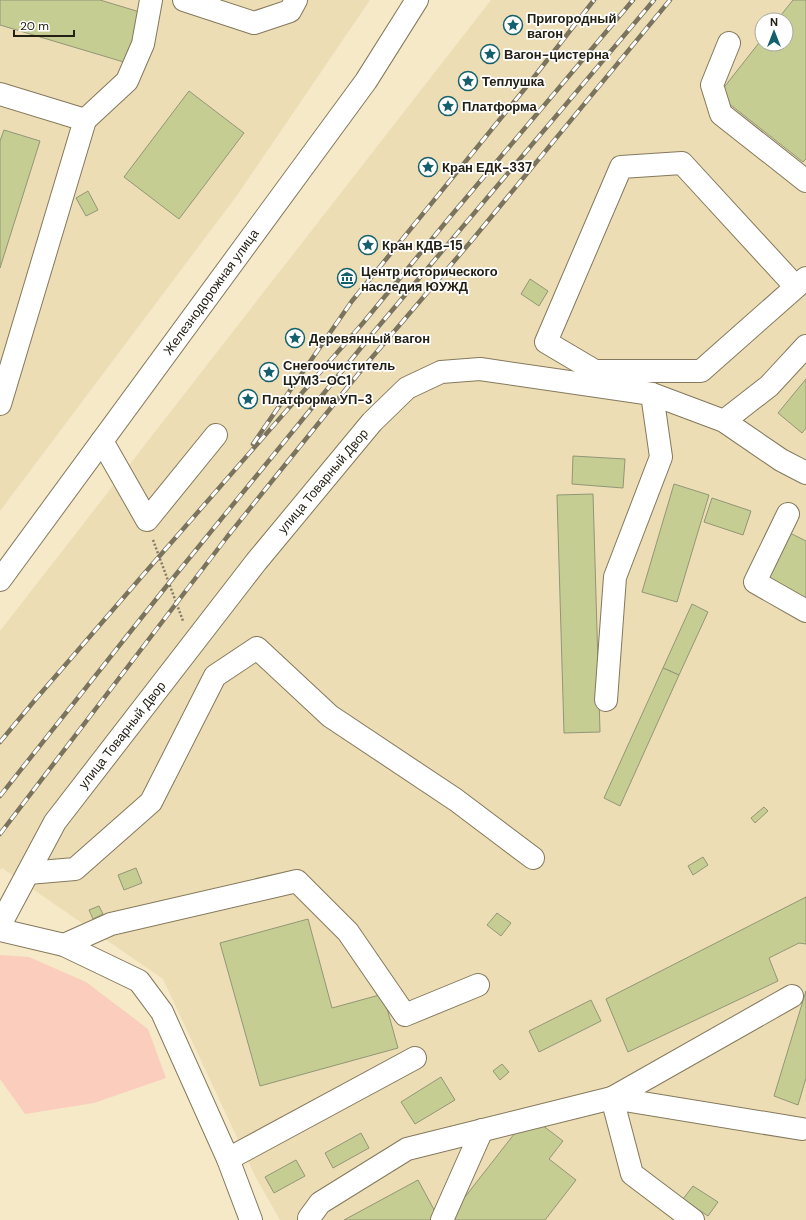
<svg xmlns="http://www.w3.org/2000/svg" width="806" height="1220" font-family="'DM Sans',sans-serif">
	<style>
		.built { fill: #ecddb5; fill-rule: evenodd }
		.green { fill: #facdbd }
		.building { fill: #c6cd92; stroke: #929677 }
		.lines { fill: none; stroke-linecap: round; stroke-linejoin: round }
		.minor-casing { stroke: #84795c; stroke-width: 24 }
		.major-casing { stroke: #84795c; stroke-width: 24 }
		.path { stroke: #847c67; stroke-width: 2.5; stroke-dasharray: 2 2; stroke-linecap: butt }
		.minor { stroke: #fff; stroke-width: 22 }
		.major { stroke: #fff; stroke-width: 22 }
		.rail-casing { stroke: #7a735e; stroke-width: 4.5 }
		.rail { stroke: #fff; stroke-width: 3; stroke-dasharray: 9; stroke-linecap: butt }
		.labels { text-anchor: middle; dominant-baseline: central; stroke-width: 3.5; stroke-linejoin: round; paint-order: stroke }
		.poi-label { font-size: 13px; font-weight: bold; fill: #242014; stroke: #fff; text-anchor: start }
		.street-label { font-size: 13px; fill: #242014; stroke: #fff }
	</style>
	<rect width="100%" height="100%" fill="#f5e9c8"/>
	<!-- built -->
	<g class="built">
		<path d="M0,0H370L238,194L0,511Z"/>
		<path d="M491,0H806V1220H280L255,1176L163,979L2,868L0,870V631ZM762,20H786V44H762Z"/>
	</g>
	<!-- green -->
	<path class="green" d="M0,955L29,957L86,982L148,1029L166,1078L94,1103L25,1114L0,1079Z"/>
	<!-- building -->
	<g class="building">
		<path d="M0,0H100L143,13L127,63L0,25Z"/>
		<path d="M793,0H806V159L803,162L718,95L762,39V44H786V20H777Z"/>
		<path d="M189,91L244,133L179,219L124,177Z"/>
		<path d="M4,130L40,141L0,268V141Z"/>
		<path d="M88,191L98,210L86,216L76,198Z"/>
		<path d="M530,279L548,291L539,306L521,294Z"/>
		<path d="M806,379V428L802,433L778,413Z"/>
		<path d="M573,456L625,459L623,488L572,484Z"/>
		<path d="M674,484L709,495L677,602L642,592Z"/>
		<path d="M593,494L600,732L564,733L557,495Z"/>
		<path d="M712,498L751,511L743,535L704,522Z"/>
		<path d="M790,533L806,541V606L763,584Z"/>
		<path d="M692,604L708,612L679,675L663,668Z"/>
		<path d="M663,668L679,675L620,806L604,798Z"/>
		<path d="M764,807L768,811L755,823L751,818Z"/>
		<path d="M703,857L708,865L693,875L688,866Z"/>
		<path d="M136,868L142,883L124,890L118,875Z"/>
		<path d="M806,897V944L799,943L769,958L778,981L628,1052L606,999Z"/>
		<path d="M99,906L103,914L93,919L89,910Z"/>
		<path d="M497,913L511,923L501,936L487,925Z"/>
		<path d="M308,919L332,1008L383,994L398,1048L260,1086L220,943Z"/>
		<path d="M806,991V1078L798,1105L774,1096Z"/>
		<path d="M591,1000L601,1021L539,1052L529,1031Z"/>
		<path d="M502,1064L509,1072L500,1080L493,1071Z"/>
		<path d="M441,1077L455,1100L415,1124L401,1102Z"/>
		<path d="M529,1115L563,1141L549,1159L576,1180L545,1220H447Z"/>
		<path d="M361,1133L369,1148L333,1168L325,1153Z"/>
		<path d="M296,1160L305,1176L274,1193L265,1177Z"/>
		<path d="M418,1180L438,1217L434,1220H344Z"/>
		<path d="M693,1186L718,1202L708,1216L683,1199Z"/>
	</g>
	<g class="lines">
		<defs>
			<g id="minor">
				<path d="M184,0L254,23L290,11L296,0"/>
				<path d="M729,43L712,85L721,114L806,181"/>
				<path d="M0,94L85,120L0,404"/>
				<path d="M85,120L127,81L143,44L151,0"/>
				<path d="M796,287L682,163L621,167L546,342L595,371H701L796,287L806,278"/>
				<path d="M724,421L769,386L806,346"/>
				<path d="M102,441L147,520L216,435"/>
				<path d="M788,514L755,582L806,611"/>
				<path d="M606,700L615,577L661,457L652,394"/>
				<path d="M28,873L75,869L151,802L215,676L257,648L330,716L456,800L533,858"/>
				<path d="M0,925L55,822L256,562L372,422L407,388L441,372L480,369L652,394L724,421L781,460L806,473"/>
				<path d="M0,930L64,945L139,981L162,1012L228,1159L251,1220"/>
				<path d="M64,945L111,924L297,881L348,932L405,1015L478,985"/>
				<path d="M228,1159L415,1058"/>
				<path d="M309,1220V1218L320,1203L407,1149L612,1098L802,1129"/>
				<path d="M442,1220L482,1130"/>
				<path d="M693,1220L632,1174L612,1098L792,996"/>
			</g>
			<path id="major" d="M0,580L366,81L417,0"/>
		</defs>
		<!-- minor casing -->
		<use href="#minor" class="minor-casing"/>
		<!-- major casing -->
		<use href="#major" class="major-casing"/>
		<!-- path -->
		<path class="path" d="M153,540L183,621"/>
		<!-- minor -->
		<use href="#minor" class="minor"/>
		<!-- major -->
		<use href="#major" class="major"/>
		<defs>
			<g id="rail">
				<path d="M253,444L352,301L527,86L594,0"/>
				<path d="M0,742L35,700L143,575L363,323L450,217L633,0"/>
				<path d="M0,796L169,583L373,333L654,0"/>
				<path d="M0,834L227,537L363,368L473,239L670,0"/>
			</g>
		</defs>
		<!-- rail casing -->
		<use href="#rail" class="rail-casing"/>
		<!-- rail -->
		<use href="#rail" class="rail"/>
	</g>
	<!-- icons -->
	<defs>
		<symbol id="sight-ring" viewBox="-11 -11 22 22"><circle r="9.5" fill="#fff" stroke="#14606d" stroke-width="1.5"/><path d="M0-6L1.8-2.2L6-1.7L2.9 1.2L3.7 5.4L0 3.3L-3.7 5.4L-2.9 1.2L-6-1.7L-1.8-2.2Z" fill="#14606d"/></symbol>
		<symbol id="museum-ring" viewBox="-11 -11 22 22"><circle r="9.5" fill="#fff" stroke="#14606d" stroke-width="1.5"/><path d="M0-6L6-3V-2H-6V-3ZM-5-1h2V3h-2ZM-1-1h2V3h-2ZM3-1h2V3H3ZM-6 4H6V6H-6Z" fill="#14606d"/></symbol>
	</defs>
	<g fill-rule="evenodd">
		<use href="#sight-ring" x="502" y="14" width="22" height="22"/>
		<use href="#sight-ring" x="479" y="43" width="22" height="22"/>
		<use href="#sight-ring" x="457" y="70" width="22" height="22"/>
		<use href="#sight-ring" x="437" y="95" width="22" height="22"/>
		<use href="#sight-ring" x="417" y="156" width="22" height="22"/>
		<use href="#sight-ring" x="357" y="234" width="22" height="22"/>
		<use href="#museum-ring" x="336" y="267" width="22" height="22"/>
		<use href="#sight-ring" x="284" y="327" width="22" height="22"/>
		<use href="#sight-ring" x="258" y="361" width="22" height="22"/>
		<use href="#sight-ring" x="237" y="388" width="22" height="22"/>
	</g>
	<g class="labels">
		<!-- poi labels -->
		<g class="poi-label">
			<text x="527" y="18">Пригородный<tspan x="527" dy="15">вагон</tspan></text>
			<text x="504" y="54">Вагон-цистерна</text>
			<text x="482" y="81">Теплушка</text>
			<text x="462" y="106">Платформа</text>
			<text x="442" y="167">Кран ЕДК-337</text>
			<text x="382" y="245">Кран КДВ-15</text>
			<text x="361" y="271">Центр исторического<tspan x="361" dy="15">наследия ЮУЖД</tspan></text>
			<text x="309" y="338">Деревянный вагон</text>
			<text x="283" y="365">Снегоочиститель<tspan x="283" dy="15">ЦУМ3-ОС1</tspan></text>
			<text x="262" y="399">Платформа УП-3</text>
		</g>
		<!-- street labels -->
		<g class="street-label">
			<text transform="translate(211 292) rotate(-54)">Железнодорожная улица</text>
			<text transform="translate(323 481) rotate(-50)">улица Товарный Двор</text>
			<text transform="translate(122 735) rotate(-52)">улица Товарный Двор</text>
		</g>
	</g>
	<!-- north arrow -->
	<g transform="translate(774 32)"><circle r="19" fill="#ffffff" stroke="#a7a6a1"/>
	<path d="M0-3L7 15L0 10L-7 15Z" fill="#14606d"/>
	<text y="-6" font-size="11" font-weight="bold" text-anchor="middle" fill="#242014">N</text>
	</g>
	<!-- scale -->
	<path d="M14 30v6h60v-6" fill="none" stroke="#242014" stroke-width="2"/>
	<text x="20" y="30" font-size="12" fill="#242014" stroke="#ffffff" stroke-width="3" paint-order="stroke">20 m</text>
</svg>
